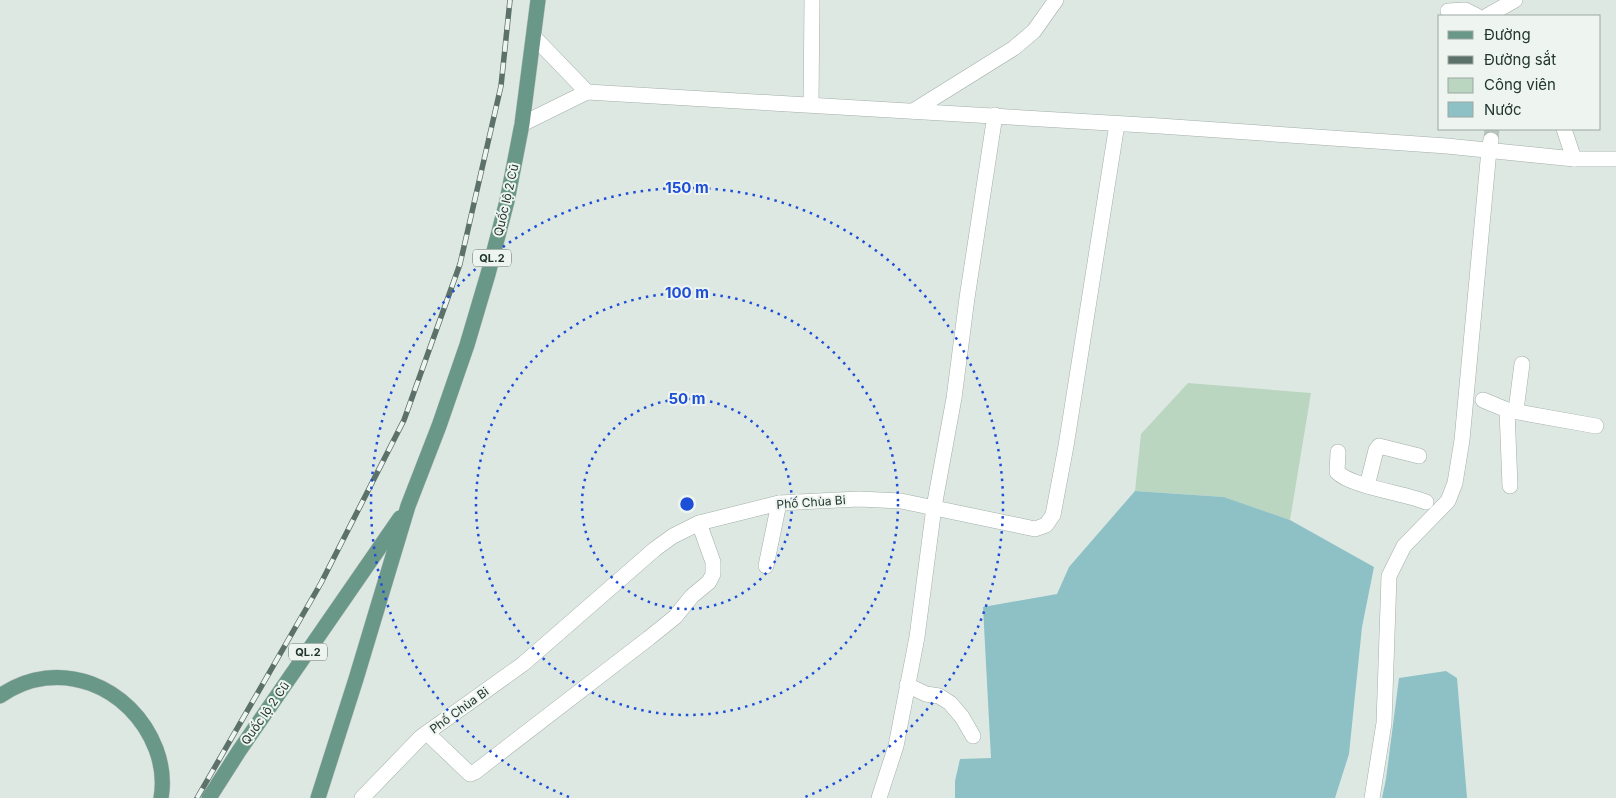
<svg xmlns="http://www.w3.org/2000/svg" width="1616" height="798" font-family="Inter,sans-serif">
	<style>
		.green { fill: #bad6c0 }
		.water { fill: #8dc1c6 }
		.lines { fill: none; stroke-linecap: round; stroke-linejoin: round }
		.minor-tunnel { stroke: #b8c4bf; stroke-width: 15; stroke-dasharray: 15 8; stroke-linecap: butt }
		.minor-casing { stroke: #a2afa9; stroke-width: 16 }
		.major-casing { stroke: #bdc2c1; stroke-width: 16 }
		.minor { stroke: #fff; stroke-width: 15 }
		.major { stroke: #699889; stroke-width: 15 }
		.rail-casing { stroke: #5c716a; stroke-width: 5.5 }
		.rail { stroke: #eef5f1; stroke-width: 4; stroke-dasharray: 11; stroke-linecap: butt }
		.ring { fill: none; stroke: #1d4ed8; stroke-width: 2.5; stroke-dasharray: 2.5 5 }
		.labels { text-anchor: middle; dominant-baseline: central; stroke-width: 4; stroke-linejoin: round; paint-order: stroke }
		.shield { fill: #eef5f1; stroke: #5f6f69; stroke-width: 1 }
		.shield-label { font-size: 11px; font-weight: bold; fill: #22352f }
		.street-label { font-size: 12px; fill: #22352f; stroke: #eef5f1 }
		.centre { fill: #1d4ed8; stroke: #eef5f1; stroke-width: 2.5 }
		.ring-label { font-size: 15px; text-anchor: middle; font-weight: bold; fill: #1d4ed8; stroke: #eef5f1; stroke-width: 4; stroke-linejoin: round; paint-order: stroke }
	</style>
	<rect width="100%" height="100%" fill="#dee8e3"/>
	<!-- green -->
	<path class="green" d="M1188,383L1311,393L1290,520L1224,497L1135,491L1141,434Z"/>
	<!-- water -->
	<g class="water">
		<path d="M1135,491L1224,497L1290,520L1374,567L1362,627L1349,754L1335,798H955V781L960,759L991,758L983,607L1057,594L1069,567Z"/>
		<path d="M1446,671L1457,678L1467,798H1382L1386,779L1399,678Z"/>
	</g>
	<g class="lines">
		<!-- minor-tunnel -->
		<path class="minor-tunnel" d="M1491,140L1492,129"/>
		<defs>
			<g id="minor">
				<path d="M1448,11L1465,10L1477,16"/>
				<path d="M1487,16L1515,0"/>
				<path d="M534,37L587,92"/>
				<path d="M811,104L812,0"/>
				<path d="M913,111L1014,48L1034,31L1056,0"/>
				<path d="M522,124L587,92L1160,126L1447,146L1574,159H1616"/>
				<path d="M1564,129L1574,159"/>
				<path d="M1483,400L1507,410L1596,426"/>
				<path d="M1507,410L1510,486"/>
				<path d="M1516,410L1522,364"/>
				<path d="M1338,452L1337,472C1352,487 1404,493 1426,502"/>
				<path d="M1367,486L1376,450L1379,446L1419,456"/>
				<path d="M766,566L779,503"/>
				<path d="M907,685L926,694L939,696L950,703L962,717L973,736"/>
				<path d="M427,733L470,774L475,772L649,638L675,617L692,596L709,582L713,574V562L699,523"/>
				<path d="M362,798L421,737L523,664L655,549L673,536L699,523L779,503L818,501L859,499L901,501L1035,529L1046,525L1053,515L1066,446L1117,124"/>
				<path d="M879,798L896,746L917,637L934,507L954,398L967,298L995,115"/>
				<path d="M1372,798L1384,723L1389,576L1404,546L1448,501L1455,483L1462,440L1489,150L1491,140"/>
			</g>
			<g id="major">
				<path d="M0,696C58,655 132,686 156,749C162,765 164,781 161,798"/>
				<path d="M209,798L239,751L400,518"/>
				<path d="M318,798L356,679L408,506L439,426L467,345L488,274L507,201L522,124L538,0"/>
			</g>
		</defs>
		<!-- minor casing -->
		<use href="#minor" class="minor-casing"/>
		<!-- major casing -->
		<use href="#major" class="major-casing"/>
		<!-- minor -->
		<use href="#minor" class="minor"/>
		<!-- major -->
		<use href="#major" class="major"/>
		<defs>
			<path id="rail" d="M197,798L321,583L404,420L460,264L501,86L510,0"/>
		</defs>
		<!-- rail casing -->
		<use href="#rail" class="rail-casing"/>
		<!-- rail -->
		<use href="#rail" class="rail"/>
	</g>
	<!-- distance rings -->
	<g class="ring">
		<circle cx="687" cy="504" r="105"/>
		<circle cx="687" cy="504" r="211"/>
		<path d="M569 797A316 316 0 1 1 805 797"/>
	</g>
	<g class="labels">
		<!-- shield labels -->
		<g class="shield">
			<rect x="473" y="249.5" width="38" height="17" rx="4"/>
			<rect x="289" y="643.5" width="38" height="17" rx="4"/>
		</g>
		<g class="shield-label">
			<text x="492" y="258">QL.2</text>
			<text x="308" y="652">QL.2</text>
		</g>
		<!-- street labels -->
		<g class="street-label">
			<text transform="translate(506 200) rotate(-77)">Quốc lộ 2 Cũ</text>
			<text transform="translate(811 502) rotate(-4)">Phố Chùa Bi</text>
			<text transform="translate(459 710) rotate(-36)">Phố Chùa Bi</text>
			<text transform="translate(265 713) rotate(-55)">Quốc lộ 2 Cũ</text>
		</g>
	</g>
	<circle cx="687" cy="504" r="8" class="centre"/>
	<g class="ring-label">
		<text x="687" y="193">150 m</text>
		<text x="687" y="298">100 m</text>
		<text x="687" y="404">50 m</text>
	</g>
	<!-- legend -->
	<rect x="1438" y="15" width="162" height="115" fill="#eef5f1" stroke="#9ca8a3"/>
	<rect x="1448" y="31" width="25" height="8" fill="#699889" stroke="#9ca8a3"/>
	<text x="1484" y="40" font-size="15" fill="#22352f">Đường</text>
	<rect x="1448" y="56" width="25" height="8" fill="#5c716a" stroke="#9ca8a3"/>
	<text x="1484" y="65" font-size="15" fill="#22352f">Đường sắt</text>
	<rect x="1448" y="78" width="25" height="15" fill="#bad6c0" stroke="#9ca8a3"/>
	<text x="1484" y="90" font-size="15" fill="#22352f">Công viên</text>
	<rect x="1448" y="102" width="25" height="15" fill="#8dc1c6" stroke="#9ca8a3"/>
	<text x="1484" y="115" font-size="15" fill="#22352f">Nước</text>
</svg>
